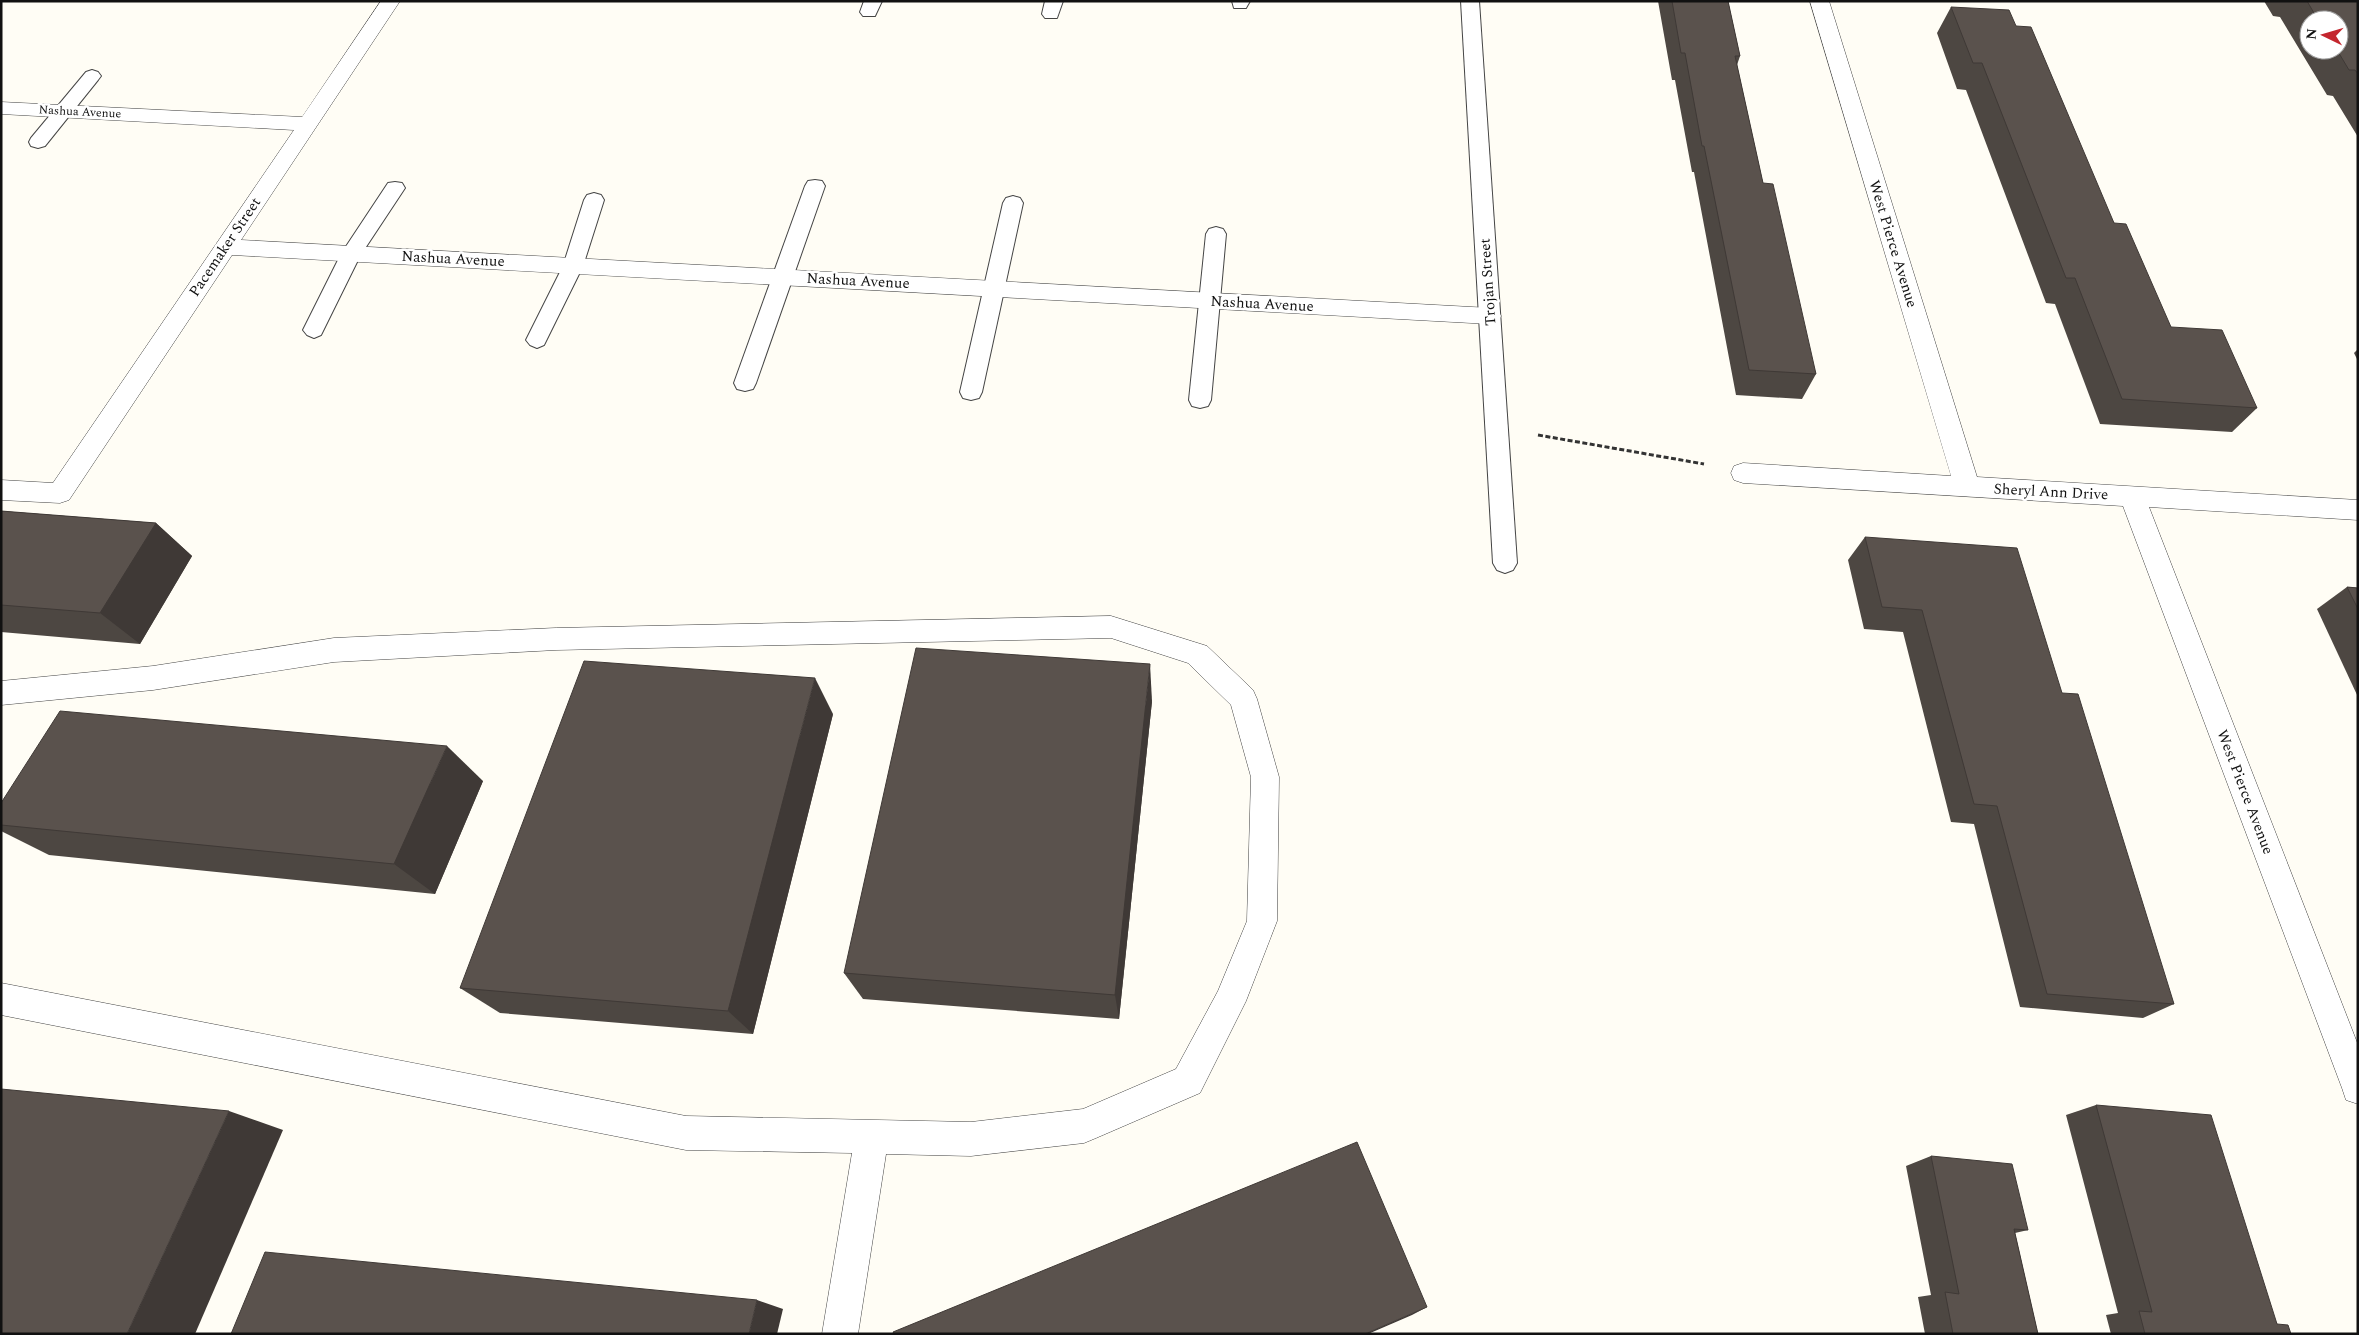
<svg xmlns="http://www.w3.org/2000/svg" width="2359" height="1335" font-family="Spectral,serif">
	<style>
		.lines { fill: none; stroke-linecap: round; stroke-linejoin: round }
		.service-casing { stroke: #444; stroke-width: 2 }
		.minor-casing { stroke: #444; stroke-width: 1 }
		.path { stroke: #333; stroke-width: 3; stroke-dasharray: 5 2.5; stroke-linecap: butt }
		.service { fill: #fff; fill-rule: evenodd }
		.minor { fill: #fff; fill-rule: evenodd }
		.wall { fill: #4d4742; fill-rule: evenodd }
		.shaded-wall { fill: #3f3936 }
		.building { fill: #5a524d; stroke: #3f3936 }
		.labels { text-anchor: middle; dominant-baseline: central; stroke-width: 5; stroke-linejoin: round; paint-order: stroke }
		.far-street-label { font-size: 12px; fill: #111; stroke: #fff }
		.street-label { font-size: 15px; fill: #111; stroke: #fff }
	</style>
	<rect width="100%" height="100%" fill="#fffdf5"/>
	<g class="lines">
		<defs>
			<g id="service">
				<path d="M864,1H882L875,16H863L860,12Z"/>
				<path d="M1045,1H1063L1057,18H1045L1042,14Z"/>
				<path d="M1232,1H1250L1246,8H1234Z"/>
				<path d="M1461,1H1479L1517,563L1513,570L1505,573L1497,570L1493,563Z"/>
				<path d="M92,70L98,72L101,76L98,80L45,146L38,148L31,146L29,142L31,138L86,72Z"/>
				<path d="M815,180L822,181L825,186L756,383L753,389L745,391L737,389L734,383L805,186L808,181Z"/>
				<path d="M395,182L402,183L405,188L360,256L321,335L314,338L307,335L303,330L341,254L388,183Z"/>
				<path d="M594,193L601,195L604,200L583,266L544,345L537,348L530,345L526,340L563,266L584,200L587,195Z"/>
				<path d="M1013,196L1020,198L1023,203L982,392L979,398L971,400L963,398L960,392L1003,203L1006,198Z"/>
				<path d="M1216,227L1223,229L1226,234L1211,400L1208,406L1200,408L1192,406L1189,400L1206,234L1209,229Z"/>
			</g>
			<g id="minor">
				<path d="M381,1H400L241,240L1490,308L1498,310L1501,316L1498,322L1490,324L232,255L69,500L60,503L1,500V480L53,483L294,130L1,114V102L302,117Z"/>
				<path d="M1810,1H1829L1977,477L2358,500V520L2149,507L2358,1045V1104L2346,1100L2342,1088L2123,506L1743,483L1734,480L1731,473L1734,466L1743,463L1951,476Z"/>
				<path d="M1111,616L1207,646L1253,690L1257,699L1279,777L1277,921L1246,1001L1200,1093L1096,1138L1084,1143L971,1156L886,1154L858,1334H822L852,1153L686,1150L1,1015V983L686,1116L971,1122L1083,1109L1176,1069L1218,991L1247,921L1251,777L1231,705L1188,663L1111,638L556,650L334,662L153,690L1,705V681L153,666L334,638L556,628Z"/>
			</g>
		</defs>
		<!-- service casing -->
		<use href="#service" class="service-casing"/>
		<!-- minor casing -->
		<use href="#minor" class="minor-casing"/>
		<!-- path -->
		<path class="path" d="M1538,435L1704,464"/>
		<!-- service -->
		<use href="#service" class="service"/>
		<!-- minor -->
		<use href="#minor" class="minor"/>
	</g>
	<!-- wall -->
	<g class="wall">
		<path d="M1658,1H1728L1740,56L1737,65L1763,183L1816,374L1802,399L1736,395L1694,172H1692L1675,80H1672Z"/>
		<path d="M2264,1H2358V137L2333,96L2327,95L2280,17L2273,16ZM2309,20H2339V50H2309Z"/>
		<path d="M1951,7L2016,26L2114,223L2171,327L2257,408L2232,432L2100,424L2055,304L2046,303L1966,90L1957,89L1937,33Z"/>
		<path d="M2358,349V361L2354,353Z"/>
		<path d="M1,511L156,523L192,556L140,644L1,632Z"/>
		<path d="M1865,537L2062,693L2174,1004L2143,1018L2020,1007L1974,824L1951,822L1903,632L1864,629L1848,560Z"/>
		<path d="M2347,587L2358,588V697L2317,609Z"/>
		<path d="M1152,701L1119,1019L863,999L844,973Z"/>
		<path d="M833,714L753,1034L500,1013L460,988Z"/>
		<path d="M483,781L435,894L49,855L1,831V803Z"/>
		<path d="M2096,1105L2277,1324L2291,1334H2111L2106,1315L2118,1313L2066,1115Z"/>
		<path d="M1931,1156L2028,1230L2015,1233L2038,1334H1925L1918,1297L1931,1295L1906,1166Z"/>
	</g>
	<!-- shaded-wall -->
	<g class="shaded-wall">
		<path d="M156,523L192,556L140,644L100,613Z"/>
		<path d="M1150,664L1152,701L1119,1019L1115,995Z"/>
		<path d="M815,678L833,714L753,1034L728,1011Z"/>
		<path d="M447,746L483,781L435,894L394,864Z"/>
		<path d="M229,1111L283,1130L195,1334H127Z"/>
		<path d="M757,1300L783,1309L777,1334H749Z"/>
		<path d="M1427,1307L1412,1315L1368,1334H1365Z"/>
	</g>
	<!-- building -->
	<g class="building">
		<path d="M1672,1H1728L1740,56H1735L1763,183L1773,184L1816,374L1749,370L1704,146H1702L1685,53H1681Z"/>
		<path d="M2307,1H2358V74L2355,70H2349L2337,50H2339V20H2318Z"/>
		<path d="M1951,7L2009,10L2016,26L2031,27L2114,223L2126,224L2171,327L2222,330L2257,408L2122,399L2075,278H2066L1982,63H1973Z"/>
		<path d="M1,511L156,523L100,613L1,605Z"/>
		<path d="M1865,537L2017,548L2062,693L2078,694L2174,1004L2047,994L1997,806L1974,804L1922,610L1882,607Z"/>
		<path d="M2347,587L2358,588V609Z"/>
		<path d="M916,648L1150,664L1115,995L844,973Z"/>
		<path d="M584,661L815,678L728,1011L460,988Z"/>
		<path d="M60,711L447,746L394,864L1,825V803Z"/>
		<path d="M1,1089L229,1111L127,1334H1Z"/>
		<path d="M2096,1105L2211,1115L2277,1324L2288,1325L2291,1334H2145L2139,1311L2152,1312Z"/>
		<path d="M1357,1142L1427,1307L1365,1334H894L893,1332Z"/>
		<path d="M1931,1156L2012,1164L2028,1230L2014,1229L2038,1334H1953L1945,1292L1959,1294Z"/>
		<path d="M265,1252L757,1300L749,1334H231Z"/>
	</g>
	<g class="labels">
		<!-- far-street labels -->
		<g class="far-street-label">
			<text transform="translate(80 112) rotate(3)">Nashua Avenue</text>
		</g>
		<!-- street labels -->
		<g class="street-label">
			<text transform="translate(1893 244) rotate(73)">West Pierce Avenue</text>
			<text transform="translate(225 247) rotate(-56)">Pacemaker Street</text>
			<text transform="translate(453 259) rotate(3)">Nashua Avenue</text>
			<text transform="translate(858 281) rotate(3)">Nashua Avenue</text>
			<text transform="translate(1488 282) rotate(-94)">Trojan Street</text>
			<text transform="translate(1262 304) rotate(3)">Nashua Avenue</text>
			<text transform="translate(2051 492) rotate(3)">Sheryl Ann Drive</text>
			<text transform="translate(2245 792) rotate(69)">West Pierce Avenue</text>
		</g>
	</g>
	<!-- border -->
	<rect width="2359" height="1335" fill="none" stroke="#111111" stroke-width="5"/>
	<!-- north arrow -->
	<g transform="translate(2324 35) rotate(275)"><circle r="24" fill="#ffffff" stroke="#a0a0a0"/>
	<path d="M0-4L9 19L0 12L-9 19Z" fill="#c4262e"/>
	<text y="-8" font-size="14" font-weight="bold" text-anchor="middle" fill="#111111">N</text>
	</g>
</svg>
